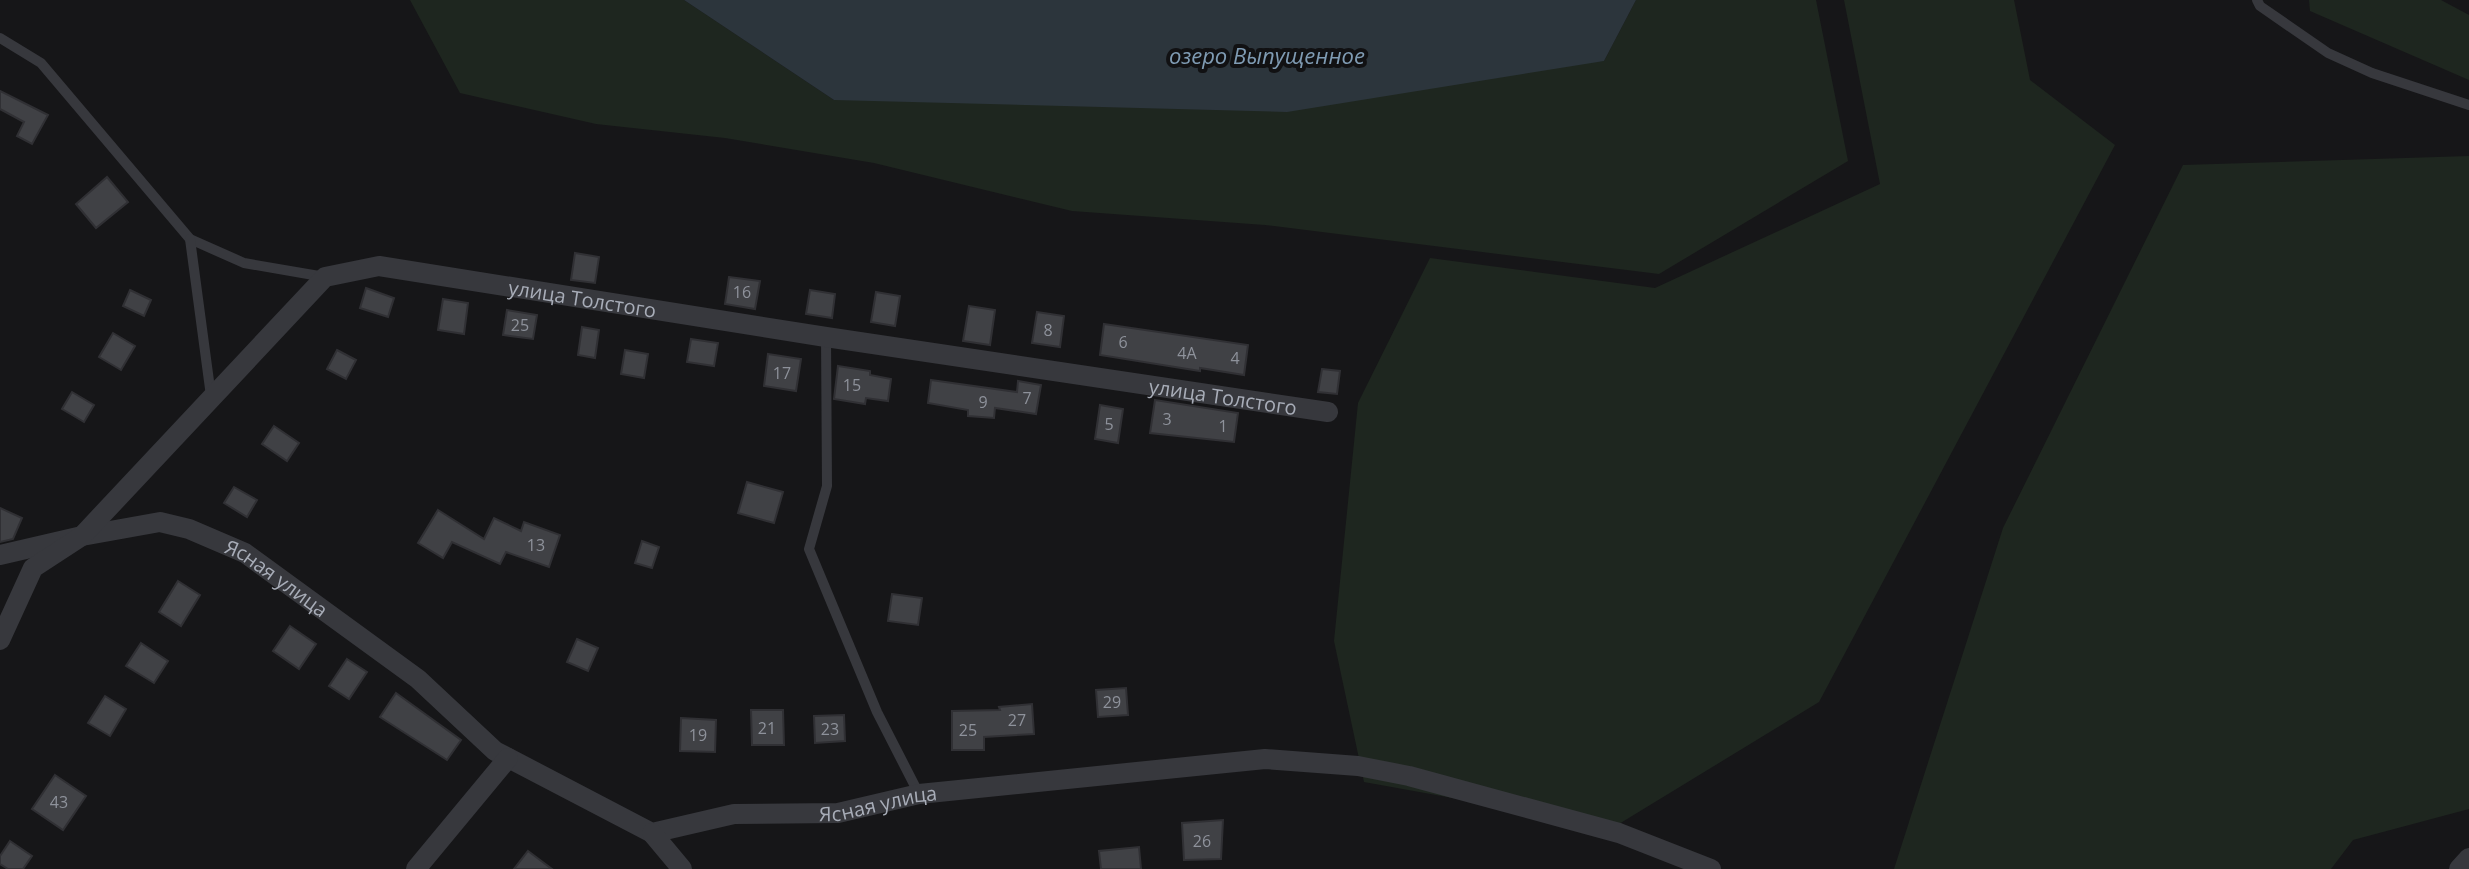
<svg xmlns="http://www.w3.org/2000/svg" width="2469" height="869" font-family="'Open Sans',sans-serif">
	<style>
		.green { fill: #1e261f }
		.water { fill: #2c353c }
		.building { fill: #404145; stroke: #303034; stroke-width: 2 }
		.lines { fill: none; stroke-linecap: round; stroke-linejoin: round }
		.lane { stroke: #37383d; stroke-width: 10 }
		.street { stroke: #37383d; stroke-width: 20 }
		.labels { text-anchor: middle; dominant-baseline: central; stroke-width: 8; stroke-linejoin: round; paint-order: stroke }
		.number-label { font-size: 16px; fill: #8e929b }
		.street-label { font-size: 20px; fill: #a8adb8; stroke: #111113 }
		.water-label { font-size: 22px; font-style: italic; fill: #7f9bb3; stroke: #111113 }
	</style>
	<rect width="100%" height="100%" fill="#161618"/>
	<!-- green -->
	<g class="green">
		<path d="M410,0H684L834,100L1604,61L1636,0H1816L1848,161L1659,274L1265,225L1072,211L874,163L725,138L596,124L460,93Z"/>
		<path d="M1844,0H2014L2030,80L2115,145L1819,702L1614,827L1364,782L1334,641L1358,403L1430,258L1655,288L1880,184Z"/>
		<path d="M2309,0H2441L2469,15V80L2310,11Z"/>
		<path d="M2469,156V809L2353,840L2331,869H1894L2003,528L2183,165Z"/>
	</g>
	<!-- water -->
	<path class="water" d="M684,0H1636L1604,61L1287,112L834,100Z"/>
	<!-- building -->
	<g class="building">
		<path d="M0,91L48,115L32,144L17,136L24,122L0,109Z"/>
		<path d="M107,177L128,202L96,228L76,204Z"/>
		<path d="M575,253L599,257L595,283L571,280Z"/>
		<path d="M729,277L760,281L755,309L725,304Z"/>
		<path d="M366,288L394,298L388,317L360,308Z"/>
		<path d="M130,290L151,300L144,316L123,306Z"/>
		<path d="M810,290L835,294L832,318L806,314Z"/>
		<path d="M876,292L900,296L895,326L871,322Z"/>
		<path d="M443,299L468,303L464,334L438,330Z"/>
		<path d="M969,306L995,310L990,345L963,341Z"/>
		<path d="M507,310L537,315L533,339L503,335Z"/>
		<path d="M1037,312L1064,316L1060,347L1032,343Z"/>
		<path d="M1104,324L1248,345L1244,375L1200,368V371L1100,355Z"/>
		<path d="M582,327L599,330L595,358L578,355Z"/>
		<path d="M113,333L135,346L121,370L99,357Z"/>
		<path d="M691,339L718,343L714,366L687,362Z"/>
		<path d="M337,350L356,360L346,379L327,369Z"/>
		<path d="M625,350L648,354L644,378L621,374Z"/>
		<path d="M768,354L801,359L796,391L764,386Z"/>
		<path d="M838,366L870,371V375L891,379L888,401L866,398L865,404L834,399Z"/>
		<path d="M1322,369L1340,371L1337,394L1318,392Z"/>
		<path d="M931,380L1017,392L1018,381L1041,385L1036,414L995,408L994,418L968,416V410L928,403Z"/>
		<path d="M72,392L94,405L84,422L62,409Z"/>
		<path d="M1155,400L1238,413L1234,442L1150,433Z"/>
		<path d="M1100,405L1123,409L1118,443L1095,439Z"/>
		<path d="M274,426L299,443L287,461L262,444Z"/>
		<path d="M747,482L783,492L774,523L738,513Z"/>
		<path d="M234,487L257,500L247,517L224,503Z"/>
		<path d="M0,508L22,518L13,539L0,542Z"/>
		<path d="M438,510L484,539L494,518L521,531L524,522L560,535L549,567L506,552L500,564L452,542L443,558L418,543Z"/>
		<path d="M642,541L659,547L652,568L635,563Z"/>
		<path d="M178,581L200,595L181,626L159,612Z"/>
		<path d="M892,594L922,598L918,625L888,621Z"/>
		<path d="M290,626L316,644L299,669L273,651Z"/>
		<path d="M577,639L598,648L588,671L567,662Z"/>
		<path d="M141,643L168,661L154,683L126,666Z"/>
		<path d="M347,659L367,672L349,699L329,686Z"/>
		<path d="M1126,688L1128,715L1098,717L1096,690Z"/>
		<path d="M396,693L461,740L447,760L380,717Z"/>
		<path d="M105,696L126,709L110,736L88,723Z"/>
		<path d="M1032,704L1034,734L984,737V750H952V711L1000,710L999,707Z"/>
		<path d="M751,710H783L784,745H752Z"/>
		<path d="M844,715L845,741L815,743L814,716Z"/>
		<path d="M681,718L716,720L715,752L680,751Z"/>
		<path d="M55,775L86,796L63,830L32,809Z"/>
		<path d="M1223,820L1221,859L1184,860L1182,823Z"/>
		<path d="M10,841L32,856L23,869H8L0,864V856Z"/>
		<path d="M1139,847L1141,869H1101L1099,851Z"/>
		<path d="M528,851L552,869H514Z"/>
	</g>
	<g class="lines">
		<!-- lane -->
		<g class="lane">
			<path d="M2257,0L2260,6L2328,53L2372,73L2469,105"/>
			<path d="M0,38L41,63L190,239L244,263L325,277"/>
			<path d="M190,239L211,396"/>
			<path d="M826,337L827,486L809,549L877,712L919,794"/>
		</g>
		<!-- street -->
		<g class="street">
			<path id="s1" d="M0,555L82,536L160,522L189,529L245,553L418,679L495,751L652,833L734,814L838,813L919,794L1265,759L1358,766L1409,776L1619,833L1711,869"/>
			<path id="s2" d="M0,640L33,568L82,536L325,277L379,266L826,337L1328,412"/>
			<path d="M652,833L682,869"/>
			<path d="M416,869L508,758"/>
			<path d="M2459,869L2469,858"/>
		</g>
	</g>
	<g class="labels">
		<!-- number labels -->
		<g class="number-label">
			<text x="742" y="292">16</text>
			<text x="520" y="325">25</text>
			<text x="1048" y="330">8</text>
			<text x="1123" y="342">6</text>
			<text x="1187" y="353">4А</text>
			<text x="1235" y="358">4</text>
			<text x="782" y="373">17</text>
			<text x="852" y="385">15</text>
			<text x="1027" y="398">7</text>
			<text x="983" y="402">9</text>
			<text x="1167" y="419">3</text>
			<text x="1109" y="424">5</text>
			<text x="1223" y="426">1</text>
			<text x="536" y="545">13</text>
			<text x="1112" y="702">29</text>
			<text x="1017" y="720">27</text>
			<text x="767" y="728">21</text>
			<text x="830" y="729">23</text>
			<text x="968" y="730">25</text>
			<text x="698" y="735">19</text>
			<text x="59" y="802">43</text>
			<text x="1202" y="841">26</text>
		</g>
		<!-- street labels -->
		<g class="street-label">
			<text stroke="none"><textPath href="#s2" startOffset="754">улица Толстого</textPath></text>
			<text stroke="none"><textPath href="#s2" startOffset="1402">улица Толстого</textPath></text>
			<text stroke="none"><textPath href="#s1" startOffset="294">Ясная улица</textPath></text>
			<text stroke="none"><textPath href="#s1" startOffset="980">Ясная улица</textPath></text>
		</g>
		<!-- water labels -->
		<g class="water-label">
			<text x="1267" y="55">озеро Выпущенное</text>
		</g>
	</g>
</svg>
